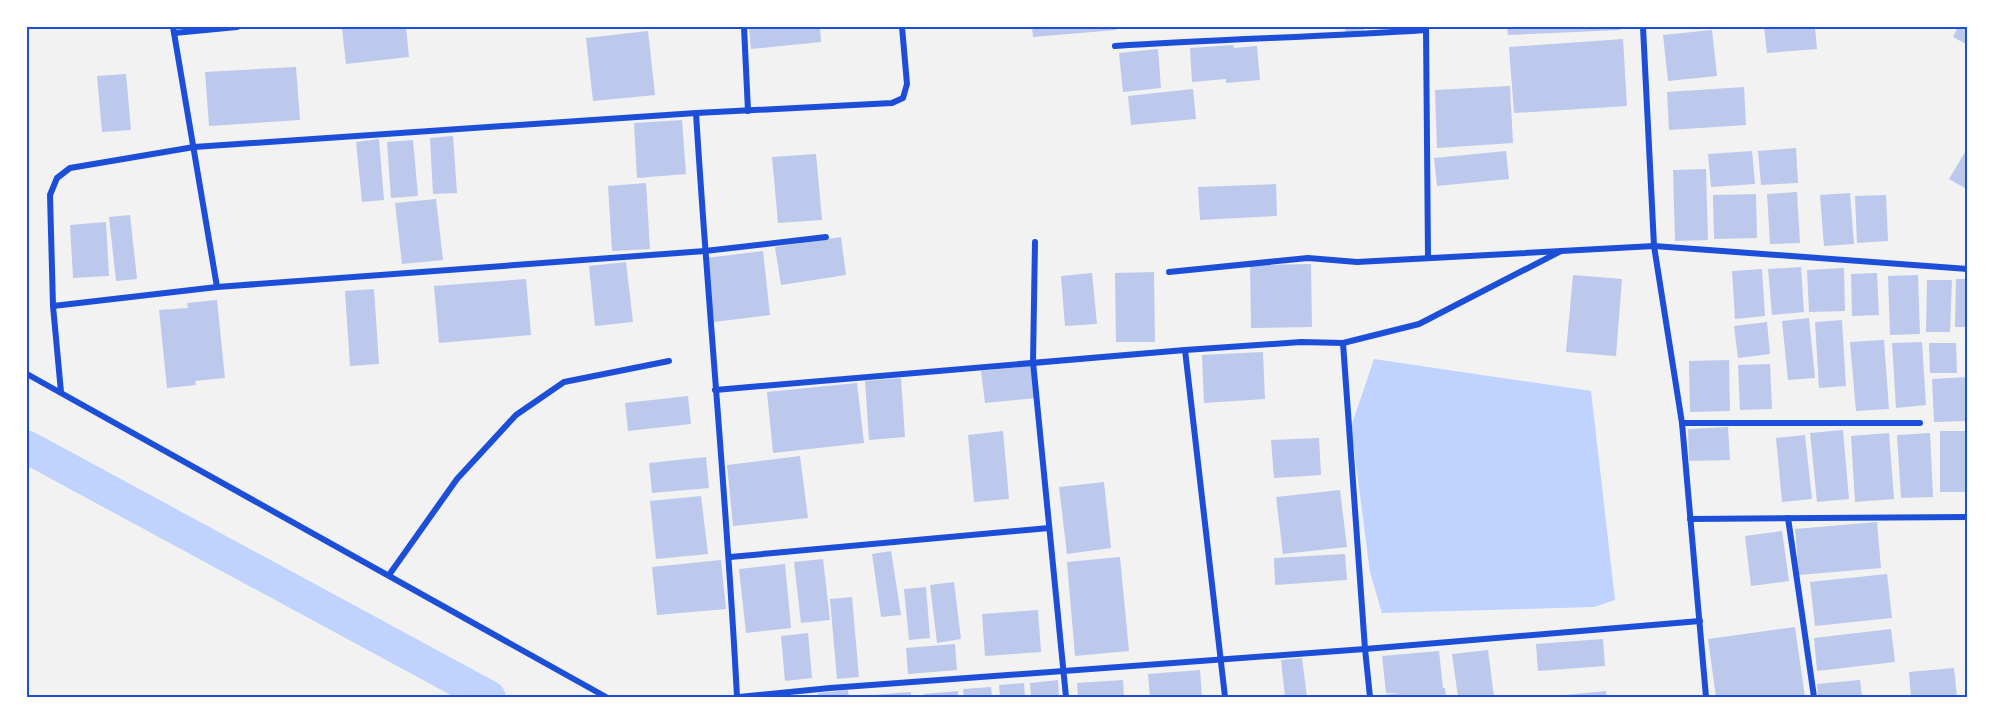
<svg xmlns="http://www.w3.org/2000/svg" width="1995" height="724" font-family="'Roboto Condensed',sans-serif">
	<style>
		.water { fill: #bfd3fe }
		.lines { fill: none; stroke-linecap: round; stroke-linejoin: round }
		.canal { stroke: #bfd3fe; stroke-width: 33 }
		.building { fill: #bdc9ec }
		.minor { stroke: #1d4ed8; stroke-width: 6 }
		.neatline { fill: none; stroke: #1d4ed8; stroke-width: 2 }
	</style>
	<rect width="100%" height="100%" fill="#f2f2f2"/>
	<!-- water -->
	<path class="water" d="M1374,359L1591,391L1615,600L1594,607L1382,613L1370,572L1351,427Z"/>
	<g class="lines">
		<!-- canal -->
		<path class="canal" d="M27,447L489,697"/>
	</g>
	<!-- building -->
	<g class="building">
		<path d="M358,27H406L409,57L346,64L342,29Z"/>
		<path d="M749,27H820L821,42L751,49Z"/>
		<path d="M1032,27H1116V30L1033,37Z"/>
		<path d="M1345,27H1363L1364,30L1346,32Z"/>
		<path d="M1507,27H1620V30L1508,35Z"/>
		<path d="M1764,27H1815L1817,49L1767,53Z"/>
		<path d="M1958,27H1968V45L1953,37Z"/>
		<path d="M1712,30L1717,76L1668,81L1663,35Z"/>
		<path d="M648,31L655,95L593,101L586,38Z"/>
		<path d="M1623,39L1627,106L1514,113L1509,47Z"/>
		<path d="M1233,45L1234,48L1257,46L1260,80L1226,83V79L1192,82L1190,48Z"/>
		<path d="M1158,49L1161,88L1123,92L1119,53Z"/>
		<path d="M296,67L300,120L209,126L205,72Z"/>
		<path d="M126,74L131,130L102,132L97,76Z"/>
		<path d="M1510,86L1513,143L1437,148L1435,90Z"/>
		<path d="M1744,87L1746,125L1669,130L1667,92Z"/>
		<path d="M1193,89L1196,119L1131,125L1128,96Z"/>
		<path d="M682,120L686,174L637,178L634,123Z"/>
		<path d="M453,136L457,193L433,194L430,138Z"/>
		<path d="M379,139L384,200L362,202L356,142Z"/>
		<path d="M413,140L418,196L391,198L387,142Z"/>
		<path d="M1968,147V190L1949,179Z"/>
		<path d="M1796,148L1798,183L1761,185L1758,151Z"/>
		<path d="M1506,151L1509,179L1437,186L1434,158Z"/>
		<path d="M1752,151L1755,184L1711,187L1708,154Z"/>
		<path d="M816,154L822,220L778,223L772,157Z"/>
		<path d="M1706,169L1708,240L1675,241L1673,170Z"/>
		<path d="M646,183L650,249L612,251L608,186Z"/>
		<path d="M1276,184L1277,216L1200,220L1198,187Z"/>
		<path d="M1797,192L1800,243L1770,244L1767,194Z"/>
		<path d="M1850,193L1854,244L1824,246L1820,195Z"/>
		<path d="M1756,194L1757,238L1714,239L1713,195Z"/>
		<path d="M1886,195L1888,241L1857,243L1855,196Z"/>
		<path d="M436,199L443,260L402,264L395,203Z"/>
		<path d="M130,215L137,279L116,281L109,217Z"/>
		<path d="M106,222L109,276L73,278L70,225Z"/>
		<path d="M841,237L846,275L781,285L775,247Z"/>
		<path d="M763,251L770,315L714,322L706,258Z"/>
		<path d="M626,262L633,322L595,326L589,266Z"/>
		<path d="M1311,264L1312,327L1251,328L1250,265Z"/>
		<path d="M1801,267L1804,312L1772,315L1768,269Z"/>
		<path d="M1844,268L1845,311L1809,312L1807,270Z"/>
		<path d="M1762,269L1765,316L1735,319L1732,271Z"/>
		<path d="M1154,272L1155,342H1116L1115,273Z"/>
		<path d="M1092,273L1097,324L1065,326L1061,276Z"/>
		<path d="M1877,273L1879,315L1852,316L1851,274Z"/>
		<path d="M1573,275L1622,279L1616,356L1566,352Z"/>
		<path d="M1918,275L1920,334L1890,335L1888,276Z"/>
		<path d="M526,279L531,335L439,343L434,286Z"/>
		<path d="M1956,279H1968V327H1955Z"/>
		<path d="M1927,280H1952L1950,332H1926Z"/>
		<path d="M374,289L379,364L350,366L345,291Z"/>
		<path d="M217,300L225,378L195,381L196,385L167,388L159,310L188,308L187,303Z"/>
		<path d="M1809,318L1815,378L1788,380L1782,321Z"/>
		<path d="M1842,320L1846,386L1819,388L1815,322Z"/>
		<path d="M1767,322L1770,354L1738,358L1734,326Z"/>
		<path d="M1884,340L1889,409L1856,411L1850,342Z"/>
		<path d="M1922,342L1926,405L1896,408L1892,343Z"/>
		<path d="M1929,343H1956L1957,373H1930Z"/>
		<path d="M1263,352L1265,399L1204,403L1202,355Z"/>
		<path d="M1729,360L1730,411L1690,412L1689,361Z"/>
		<path d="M1770,364L1772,409L1740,410L1738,365Z"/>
		<path d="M1031,366L1035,398L985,403L981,371Z"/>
		<path d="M1968,377V421L1934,422L1932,379Z"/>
		<path d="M901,378L905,437L869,440L865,381Z"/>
		<path d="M857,383L864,443L773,453L767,392Z"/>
		<path d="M688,396L691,424L628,431L625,403Z"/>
		<path d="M1728,427L1730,460L1689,461L1688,429Z"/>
		<path d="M1843,430L1849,499L1817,502L1810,433Z"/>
		<path d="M1003,431L1009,499L974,502L968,435Z"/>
		<rect x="1940" y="431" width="28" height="61"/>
		<path d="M1889,433L1894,499L1855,502L1851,436Z"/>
		<path d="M1930,433L1933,497L1901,498L1897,435Z"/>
		<path d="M1805,435L1812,499L1782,502L1776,438Z"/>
		<path d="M1319,438L1321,475L1274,478L1271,440Z"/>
		<path d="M800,456L808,518L733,526L727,465Z"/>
		<path d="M706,457L709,488L652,493L649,463Z"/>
		<path d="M1104,482L1111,548L1067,554L1059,487Z"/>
		<path d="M1340,490L1347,547L1283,554L1276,497Z"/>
		<path d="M701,496L708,554L656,559L650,501Z"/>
		<path d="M1877,522L1881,568L1799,575L1795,529Z"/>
		<path d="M1782,531L1789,581L1751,586L1745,536Z"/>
		<path d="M891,551L901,615L881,617L872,554Z"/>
		<path d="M1345,554L1347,580L1275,585L1274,558Z"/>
		<path d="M1120,557L1129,651L1075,656L1067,562Z"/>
		<path d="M823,559L830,620L801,623L794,562Z"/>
		<path d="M721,560L726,609L657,615L652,567Z"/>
		<path d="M785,564L791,628L746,633L739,569Z"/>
		<path d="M1887,574L1892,618L1815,626L1810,582Z"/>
		<path d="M954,582L961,639L937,643L930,585Z"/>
		<path d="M926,587L930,638L909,640L904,589Z"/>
		<path d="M852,597L859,677L837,679L830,599Z"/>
		<path d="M1038,610L1041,652L985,656L982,614Z"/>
		<path d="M1795,627L1805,697H1716L1708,639Z"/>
		<path d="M1891,629L1895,662L1817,671L1814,638Z"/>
		<path d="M808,633L812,678L785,681L781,636Z"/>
		<path d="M1603,639L1605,666L1538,671L1536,644Z"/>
		<path d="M955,644L957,670L908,674L906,648Z"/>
		<path d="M1488,650L1494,697H1458L1452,654Z"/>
		<path d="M1439,651L1443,688H1445L1446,697H1382V695L1399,693H1386L1382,656Z"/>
		<path d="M1302,658L1307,697H1285L1281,660Z"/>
		<path d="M1954,668L1957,697H1911L1909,672Z"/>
		<path d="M1200,670L1202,697H1150L1148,674Z"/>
		<path d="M1058,680L1059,697H1031L1030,683Z"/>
		<path d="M1123,680L1124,697H1078L1077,683Z"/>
		<path d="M1860,680L1862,697H1818L1817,684Z"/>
		<path d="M1024,683L1025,697H1000L999,685Z"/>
		<path d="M991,687L992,697H964L963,689Z"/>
		<path d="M848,690L849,697H818V693Z"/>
		<path d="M958,691V697H924V694Z"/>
		<path d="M1606,691L1607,697H1565V695Z"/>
		<path d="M911,692V697H873V695Z"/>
	</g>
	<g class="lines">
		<!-- minor -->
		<g class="minor">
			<path d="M173,27L217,287"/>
			<path d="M744,27L748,111"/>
			<path d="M1643,27L1654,246L1682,423L1706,697"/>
			<path d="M1426,28L1428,257"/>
			<path d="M174,33L237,27"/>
			<path d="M1115,46C1219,39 1323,37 1426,30"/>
			<path d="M696,113C708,308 727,502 737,697"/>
			<path d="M1035,242L1033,362L1066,697"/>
			<path d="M1169,272L1308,258L1357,262L1654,246L1968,269"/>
			<path d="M53,306L217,287L705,251L826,237"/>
			<path d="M1343,343L1365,649L1370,697"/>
			<path d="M1185,350L1225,697"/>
			<path d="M27,374L606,697"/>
			<path d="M715,390L1185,350L1301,342L1343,343L1419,324L1561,251"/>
			<path d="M61,392L53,306L50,195L57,178L70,168L194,147L696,113L892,103L903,98L907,84L902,27"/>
			<path d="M1682,423H1920"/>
			<path d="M1788,518L1814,697"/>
			<path d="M1690,519L1968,517"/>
			<path d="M730,557L1049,528"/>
			<path d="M389,575L457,479L516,415L564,382L669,361"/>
			<path d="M739,697L830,688L1365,649L1700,621"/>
		</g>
	</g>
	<!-- border -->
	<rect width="1995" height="724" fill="none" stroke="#ffffff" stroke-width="57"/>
	<rect x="28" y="28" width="1938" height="668" class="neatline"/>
</svg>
